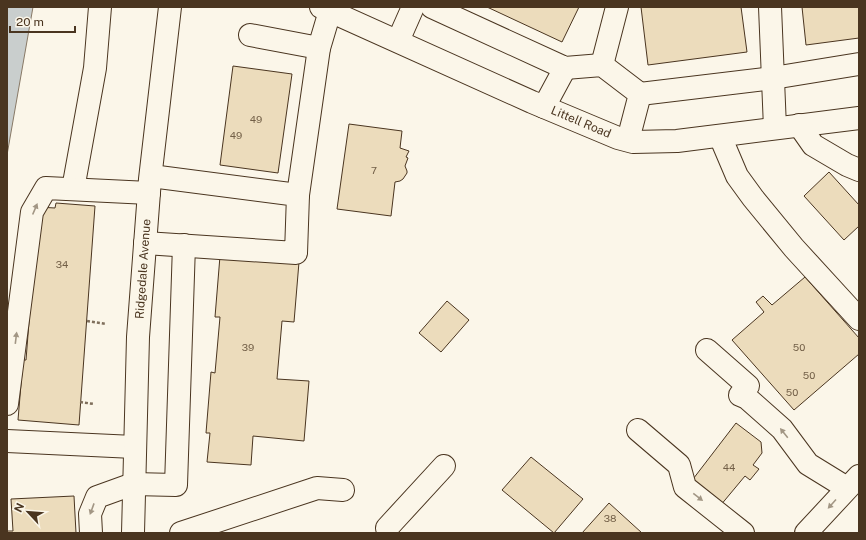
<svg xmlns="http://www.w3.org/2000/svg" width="866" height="540" font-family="'Public Sans',sans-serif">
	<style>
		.water { fill: #c9cecd; stroke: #887966 }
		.building { fill: #ecdcbc; stroke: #4a3520 }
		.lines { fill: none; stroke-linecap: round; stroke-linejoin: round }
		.minor-casing { stroke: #4a3520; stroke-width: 24 }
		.major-casing { stroke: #4a3520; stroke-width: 24 }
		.path { stroke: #7f6f5c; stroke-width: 2.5; stroke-dasharray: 3 2; stroke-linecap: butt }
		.minor { stroke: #fbf6e9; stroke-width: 22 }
		.major { stroke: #fbf6e9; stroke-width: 22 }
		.oneway { fill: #a29684 }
		.labels { text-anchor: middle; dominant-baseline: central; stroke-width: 3; stroke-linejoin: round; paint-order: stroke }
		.number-label { font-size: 10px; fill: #725f47 }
		.street-label { font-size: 12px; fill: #4a3520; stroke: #fbf6e9 }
	</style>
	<rect width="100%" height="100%" fill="#fbf6e9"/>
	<!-- water -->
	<path class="water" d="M7,7H33L7,155Z"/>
	<!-- building -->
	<g class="building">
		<path d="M487,7H579L562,42Z"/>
		<path d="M641,7H741L747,52L648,65Z"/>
		<path d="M802,7H859V38L806,45Z"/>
		<path d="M233,66L292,74L278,173L220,165Z"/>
		<path d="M349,124L402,131L400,148L409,151L406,157L408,158L405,166L407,171V173L403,179L400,181L395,182L391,216L337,209Z"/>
		<path d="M829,172L859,205V226L844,240L804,196Z"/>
		<path d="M56,203L95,206L79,425L18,420L23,360H26L38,207L55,208Z"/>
		<path d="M220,256L299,262L294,322L282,321L277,379L309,381L304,441L253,436L251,465L207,462L210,433H206L211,372L215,373L220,317H215Z"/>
		<path d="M805,277L859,338V354L794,410L732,340L764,312L756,302L763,296L772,305Z"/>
		<path d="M447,301L469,320L441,352L419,333Z"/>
		<path d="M736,423L761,442L762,453L753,465L759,469L750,480L745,476L720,506L690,483Z"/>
		<path d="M531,457L583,499L554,533L502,490Z"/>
		<path d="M74,496L76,533H7V531H13L11,499Z"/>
		<path d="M609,503L642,533H582Z"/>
	</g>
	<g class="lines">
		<defs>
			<g id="minor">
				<path d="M321,7L532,102L618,138L633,142L677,141L859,118"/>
				<path d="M432,7L565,68L602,65L640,94L628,140"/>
				<path d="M770,7L775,128"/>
				<path d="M250,35L319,48"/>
				<path d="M398,41L413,7"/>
				<path d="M602,65L617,7"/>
				<path d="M640,94L773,78L859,64"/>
				<path d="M544,107L565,68"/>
				<path d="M799,125L813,145L847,165L859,170"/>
				<path d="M720,136L737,176L753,198L794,248L859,319"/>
				<path d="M73,189L95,68L100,7"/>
				<path d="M298,195L319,48L330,11"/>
				<path d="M145,243L296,253L298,195L151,176"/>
				<path d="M707,350L748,386L740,395L747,398L782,429L808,464L847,488"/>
				<path d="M7,404L32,212L46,188L149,193"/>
				<path d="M638,430L679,465L685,487L743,533"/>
				<path d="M7,441L134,447"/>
				<path d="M387,528L444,466"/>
				<path d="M91,533L90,514L97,497L133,484L176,485L184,245"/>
				<path d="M181,533L317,488L343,490"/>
			</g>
			<g id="major">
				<path d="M133,533L138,337L150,179L170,7"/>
				<path d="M806,533L859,476"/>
			</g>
		</defs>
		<!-- minor casing -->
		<use href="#minor" class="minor-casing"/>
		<!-- major casing -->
		<use href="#major" class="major-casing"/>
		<!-- path -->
		<g class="path">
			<path d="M87,321L106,324"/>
			<path d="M80,402L94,404"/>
		</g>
		<!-- minor -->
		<use href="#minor" class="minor"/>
		<!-- major -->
		<use href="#major" class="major"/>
	</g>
	<!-- one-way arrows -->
	<defs><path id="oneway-solid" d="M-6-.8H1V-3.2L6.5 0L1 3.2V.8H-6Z"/></defs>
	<g class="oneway">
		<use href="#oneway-solid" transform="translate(35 209) rotate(-67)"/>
		<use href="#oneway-solid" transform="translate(16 338) rotate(-83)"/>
		<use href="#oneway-solid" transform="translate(784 433) rotate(-129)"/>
		<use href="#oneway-solid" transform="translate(698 497) rotate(38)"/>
		<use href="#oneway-solid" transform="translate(832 504) rotate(132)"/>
		<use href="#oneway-solid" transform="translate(92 509) rotate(110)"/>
	</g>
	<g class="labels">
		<!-- number labels -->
		<g class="number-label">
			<text x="256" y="119">49</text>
			<text x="236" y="135">49</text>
			<text x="374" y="170">7</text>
			<text x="62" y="264">34</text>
			<text x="248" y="347">39</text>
			<text x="799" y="347">50</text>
			<text x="809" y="375">50</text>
			<text x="792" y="392">50</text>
			<text x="729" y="467">44</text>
			<text x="610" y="518">38</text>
		</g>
		<!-- street labels -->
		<g class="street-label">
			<text transform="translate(581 122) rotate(23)">Littell Road</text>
			<text transform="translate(143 269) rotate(-86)">Ridgedale Avenue</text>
		</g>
	</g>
	<!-- border -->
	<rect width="866" height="540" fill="none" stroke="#4a3520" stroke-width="16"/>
	<!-- north arrow -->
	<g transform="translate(28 512) rotate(296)" stroke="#fbf6e9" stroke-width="3" paint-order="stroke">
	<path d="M0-3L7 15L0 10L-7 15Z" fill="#4a3520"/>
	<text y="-6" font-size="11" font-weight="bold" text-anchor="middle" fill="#4a3520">N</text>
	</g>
	<!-- scale -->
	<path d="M10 26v6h65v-6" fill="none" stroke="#4a3520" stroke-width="2"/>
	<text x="16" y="26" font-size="12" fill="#4a3520" stroke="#fbf6e9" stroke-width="3" paint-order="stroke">20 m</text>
</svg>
